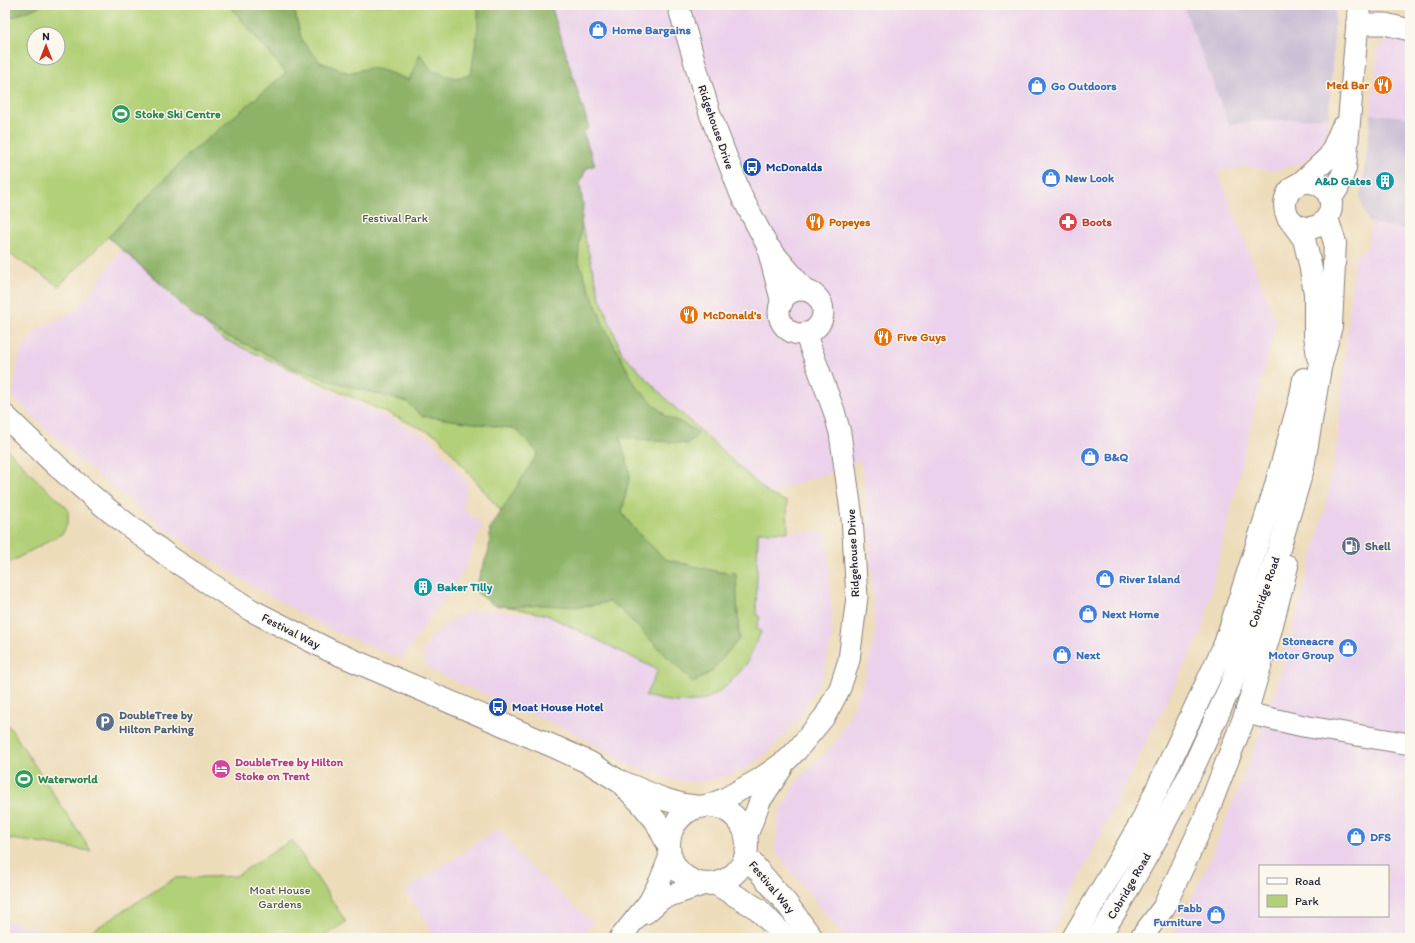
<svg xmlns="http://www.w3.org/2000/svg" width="1415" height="943" font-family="Itim,sans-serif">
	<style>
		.built { fill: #ebd1eb; fill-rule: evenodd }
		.industrial { fill: #cbbfd5 }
		.green { fill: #b2d077; stroke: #6a7959; fill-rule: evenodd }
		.forest { fill: #8db268; stroke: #586a52 }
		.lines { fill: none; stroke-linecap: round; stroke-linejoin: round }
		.minor-casing { stroke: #887f7a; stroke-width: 23 }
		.major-casing { stroke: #887f7a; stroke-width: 24 }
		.highway-casing { stroke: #887f7a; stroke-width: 24 }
		.minor { stroke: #fff; stroke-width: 21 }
		.major { stroke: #fff; stroke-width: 22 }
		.highway { stroke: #fff; stroke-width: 22 }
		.labels { text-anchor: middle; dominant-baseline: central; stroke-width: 3; stroke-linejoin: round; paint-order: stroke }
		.shop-label { font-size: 12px; font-weight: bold; fill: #366cbe; stroke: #fbf7ec; text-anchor: start }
		.food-label { font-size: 12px; font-weight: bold; fill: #c56008; stroke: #fbf7ec; text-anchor: start }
		.leisure-label { font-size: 12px; font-weight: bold; fill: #27864d; stroke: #fbf7ec; text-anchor: start }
		.street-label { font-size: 12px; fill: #22223b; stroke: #fbf7ec }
		.transit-label { font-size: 12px; font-weight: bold; fill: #164399; stroke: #fbf7ec; text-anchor: start }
		.culture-label { font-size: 12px; font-weight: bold; fill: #0d838f; stroke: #fbf7ec; text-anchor: end }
		.park-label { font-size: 12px; fill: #4d564d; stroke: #fbf7ec }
		.health-label { font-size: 12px; font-weight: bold; fill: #be3a42; stroke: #fbf7ec; text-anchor: start }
		.service-label { font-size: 12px; font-weight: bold; fill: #4e5e75; stroke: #fbf7ec; text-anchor: start }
		.hotel-label { font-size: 12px; font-weight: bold; fill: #b23c85; stroke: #fbf7ec; text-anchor: start }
	</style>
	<rect width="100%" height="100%" fill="#fbf7ec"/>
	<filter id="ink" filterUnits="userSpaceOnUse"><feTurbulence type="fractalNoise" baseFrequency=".025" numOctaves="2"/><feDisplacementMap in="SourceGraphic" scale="8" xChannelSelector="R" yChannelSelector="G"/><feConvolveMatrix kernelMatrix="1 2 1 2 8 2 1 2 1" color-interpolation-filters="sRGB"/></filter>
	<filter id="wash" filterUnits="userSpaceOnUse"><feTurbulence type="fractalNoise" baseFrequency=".012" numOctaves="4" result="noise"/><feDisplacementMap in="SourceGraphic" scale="16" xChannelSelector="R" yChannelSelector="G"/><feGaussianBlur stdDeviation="0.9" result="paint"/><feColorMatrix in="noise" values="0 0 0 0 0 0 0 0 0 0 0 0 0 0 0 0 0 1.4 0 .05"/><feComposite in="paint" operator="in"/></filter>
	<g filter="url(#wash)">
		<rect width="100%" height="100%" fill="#eddcba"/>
		<!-- built -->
		<g class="built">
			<path d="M539,5H1183L1229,124L1329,117L1326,133L1322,144L1317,150L1303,162L1289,167L1275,170L1247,167L1218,171L1276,322L1202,630L1050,938H845L775,851L779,815L794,785L838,740L863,685L875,634L868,520L861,461L769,494L682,423L622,353L600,298L578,210Z"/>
			<path d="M1390,38L1410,43V117L1371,114L1378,49Z"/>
			<path d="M1368,222L1410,231V938H1172L1204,873L1250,761L1275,692L1316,543L1326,504L1336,449L1355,255L1367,248L1371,226ZM1260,866H1388V916H1260Z"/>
			<path d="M121,249L221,338L431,439L467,482L463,509L482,525L465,569L402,659L331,630L252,586L167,530L79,460L13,397L19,357L24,345L37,330L73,312L88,297Z"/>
			<path d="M758,532H827L832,618V634L823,676L798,719L766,754L749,767L730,775L711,780L695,782L675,780L655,775L629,765L579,735L430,670L424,661V651L431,637L450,622L467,612L483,610L547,615L658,670L645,696L669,702L689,703L707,699L723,690L757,627L760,617L756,613Z"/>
			<path d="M500,828L519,856L593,923L580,938H436L406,890Z"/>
			<path d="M5,921L48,932L60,938H5Z"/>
		</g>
		<!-- industrial -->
		<g class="industrial">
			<path d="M1183,5H1336L1329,117L1229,124Z"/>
			<path d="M1371,114L1410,117V231L1368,222L1360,198L1367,151Z"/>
		</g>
		<!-- green -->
		<g class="green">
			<path d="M5,5H539L578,210L600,298L622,353L669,402L769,494L787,502L788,532H758L756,613L760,617L757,627L761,632C756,642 752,653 747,663C743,669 737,674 733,679C706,709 681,705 645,696L658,670L547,615L505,606V516L438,436L221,338L108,237L59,286L5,251ZM34,34H58V58H34Z"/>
			<path d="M5,447L36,479L68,509V521L63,533L5,565Z"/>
			<path d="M5,720L91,851L5,838Z"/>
			<path d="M292,840L346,922L321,938H81L175,878L236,876Z"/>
		</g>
		<!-- forest -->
		<g class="forest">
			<path d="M5,5H43L5,20Z"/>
			<path d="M229,5H293L302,41L320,62L349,73L370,68L385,71L409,80L420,54L432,71L455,78L471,75L478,27V5H551L589,128L583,132L595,165L586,169L580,184L583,205L578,260L603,324L636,386L666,416L682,423L699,433L687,444L620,437L630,474L622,513L638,533L665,559L719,572L736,573L739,639L711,672L693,683L619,608L609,602L580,607L543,605L508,607L494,605L476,592L479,577L489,550L490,529L538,453L516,429L422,416L407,402L351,387L293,368L252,347L223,335L189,312L154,277L108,237L188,155L286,73Z"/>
		</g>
	</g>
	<g filter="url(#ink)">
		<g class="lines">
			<defs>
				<g id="minor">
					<path d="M678,5L709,111L741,195L767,245L805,290"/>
					<path d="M1358,24H1385L1410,30"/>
					<path d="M768,249L782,303"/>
					<circle cx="801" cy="312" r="22"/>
					<path d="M1246,713L1303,726L1410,744"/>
					<path d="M705,806L724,799L758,780L787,760L797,750L825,716L840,688L849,660L857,597L852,518L840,433L834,411L805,333"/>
					<path d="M746,838L760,801L782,768"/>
					<path d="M646,913L663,898L702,885"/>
					<path d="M620,938L649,902L660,881L670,856"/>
				</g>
				<g id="major">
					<path d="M5,416L57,466L106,508L172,559L251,610L329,650L555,747L590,763L617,780L663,799L684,805L699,807"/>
					<path d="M624,786L641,803L656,821L668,845"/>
					<circle cx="708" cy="845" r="39"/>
					<path d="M746,856L787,904L812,938"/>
					<path d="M716,884L758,909L786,938"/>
				</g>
				<g id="highway">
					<circle cx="1308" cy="205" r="23"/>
					<path d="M1302,182L1330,156L1342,128"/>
					<path d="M1331,198L1338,187L1345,168L1359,5"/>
					<path d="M1288,217L1304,239L1310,264L1315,293V335L1318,357"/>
					<path d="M1073,938L1142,821L1225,644L1274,492L1300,400L1304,379"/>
					<path d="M1098,938L1116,910L1160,832L1194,766L1231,685L1255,620L1278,552L1303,468L1320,368L1331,326L1335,243L1327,218"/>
					<path d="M1141,938L1164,907L1203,823L1246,713L1269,636L1287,566"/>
				</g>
			</defs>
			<!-- minor casing -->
			<use href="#minor" class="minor-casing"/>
			<!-- major casing -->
			<use href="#major" class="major-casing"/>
			<!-- highway casing -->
			<use href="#highway" class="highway-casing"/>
			<!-- minor -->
			<use href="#minor" class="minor"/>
			<!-- major -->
			<use href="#major" class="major"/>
			<!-- highway -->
			<use href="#highway" class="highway"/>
		</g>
	</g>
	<!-- icons -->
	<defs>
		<symbol id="shop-disc" viewBox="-11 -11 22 22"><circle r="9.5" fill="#3f7fe0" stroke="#fbf7ec"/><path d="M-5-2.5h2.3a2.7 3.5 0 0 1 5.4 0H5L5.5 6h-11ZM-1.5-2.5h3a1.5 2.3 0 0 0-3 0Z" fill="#fff"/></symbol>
		<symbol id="restaurant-disc" viewBox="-11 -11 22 22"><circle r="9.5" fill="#e8710a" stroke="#fbf7ec"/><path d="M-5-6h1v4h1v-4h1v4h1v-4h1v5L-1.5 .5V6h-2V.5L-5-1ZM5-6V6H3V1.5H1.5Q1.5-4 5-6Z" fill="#fff"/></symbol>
		<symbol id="stadium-disc" viewBox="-11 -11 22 22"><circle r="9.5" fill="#2e9e5b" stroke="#fbf7ec"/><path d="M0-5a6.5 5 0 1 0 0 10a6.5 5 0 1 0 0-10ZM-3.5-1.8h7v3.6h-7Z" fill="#fff"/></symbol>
		<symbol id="bus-disc" viewBox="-11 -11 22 22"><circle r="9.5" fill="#1a4fb4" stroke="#fbf7ec"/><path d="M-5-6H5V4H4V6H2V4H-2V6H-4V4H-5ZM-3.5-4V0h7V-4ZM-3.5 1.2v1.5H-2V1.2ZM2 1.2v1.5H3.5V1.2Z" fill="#fff"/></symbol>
		<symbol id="building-disc" viewBox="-11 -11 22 22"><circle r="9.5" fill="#0f9aa8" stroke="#fbf7ec"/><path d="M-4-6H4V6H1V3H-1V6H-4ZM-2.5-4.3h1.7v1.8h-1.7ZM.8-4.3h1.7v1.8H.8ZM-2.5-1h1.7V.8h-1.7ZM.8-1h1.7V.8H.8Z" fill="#fff"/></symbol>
		<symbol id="pharmacy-disc" viewBox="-11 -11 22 22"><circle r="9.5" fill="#e0444e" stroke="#fbf7ec"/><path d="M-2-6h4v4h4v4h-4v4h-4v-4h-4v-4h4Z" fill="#fff"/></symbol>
		<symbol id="fuel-disc" viewBox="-11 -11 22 22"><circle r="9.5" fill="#5c6f8a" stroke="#fbf7ec"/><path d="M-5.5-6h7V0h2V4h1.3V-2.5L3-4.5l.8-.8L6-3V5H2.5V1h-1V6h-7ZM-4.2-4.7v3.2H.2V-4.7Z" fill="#fff"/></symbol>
		<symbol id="parking-disc" viewBox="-11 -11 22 22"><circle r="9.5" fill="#5c6f8a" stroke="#fbf7ec"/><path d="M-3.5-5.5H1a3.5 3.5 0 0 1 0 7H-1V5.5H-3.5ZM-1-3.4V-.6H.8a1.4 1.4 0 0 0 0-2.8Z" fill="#fff"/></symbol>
		<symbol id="hotel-disc" viewBox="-11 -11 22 22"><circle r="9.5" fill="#d1479c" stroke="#fbf7ec"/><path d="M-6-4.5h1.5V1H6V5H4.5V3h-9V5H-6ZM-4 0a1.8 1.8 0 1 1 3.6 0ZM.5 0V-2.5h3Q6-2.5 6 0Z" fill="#fff"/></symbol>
	</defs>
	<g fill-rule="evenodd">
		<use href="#shop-disc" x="587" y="19" width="22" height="22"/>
		<use href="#restaurant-disc" x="1372" y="74" width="22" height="22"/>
		<use href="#shop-disc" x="1026" y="75" width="22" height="22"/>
		<use href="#stadium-disc" x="110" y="103" width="22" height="22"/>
		<use href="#bus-disc" x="741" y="156" width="22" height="22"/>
		<use href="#shop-disc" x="1040" y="167" width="22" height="22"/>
		<use href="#building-disc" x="1374" y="170" width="22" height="22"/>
		<use href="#restaurant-disc" x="804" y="211" width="22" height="22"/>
		<use href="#pharmacy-disc" x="1057" y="211" width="22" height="22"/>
		<use href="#restaurant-disc" x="678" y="304" width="22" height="22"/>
		<use href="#restaurant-disc" x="872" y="326" width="22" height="22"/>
		<use href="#shop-disc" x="1079" y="446" width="22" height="22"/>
		<use href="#fuel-disc" x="1340" y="535" width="22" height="22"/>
		<use href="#shop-disc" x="1094" y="568" width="22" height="22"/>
		<use href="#building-disc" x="412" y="576" width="22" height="22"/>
		<use href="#shop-disc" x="1077" y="603" width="22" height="22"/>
		<use href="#shop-disc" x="1337" y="637" width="22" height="22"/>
		<use href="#shop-disc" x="1051" y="644" width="22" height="22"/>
		<use href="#bus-disc" x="487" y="696" width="22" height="22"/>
		<use href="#parking-disc" x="94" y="711" width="22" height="22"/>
		<use href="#hotel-disc" x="210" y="758" width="22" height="22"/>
		<use href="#stadium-disc" x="13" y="768" width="22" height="22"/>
		<use href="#shop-disc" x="1345" y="826" width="22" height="22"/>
		<use href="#shop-disc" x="1205" y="904" width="22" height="22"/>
	</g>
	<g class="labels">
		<!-- shop labels -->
		<g class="shop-label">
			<text x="612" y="30">Home Bargains</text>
			<text x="1051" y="86">Go Outdoors</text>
			<text x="1065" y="178">New Look</text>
			<text x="1104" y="457">B&amp;Q</text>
			<text x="1119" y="579">River Island</text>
			<text x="1102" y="614">Next Home</text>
			<text x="1334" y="641" text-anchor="end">Stoneacre<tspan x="1334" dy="14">Motor Group</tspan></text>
			<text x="1076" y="655">Next</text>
			<text x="1370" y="837">DFS</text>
			<text x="1202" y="908" text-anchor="end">Fabb<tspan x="1202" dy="14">Furniture</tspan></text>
		</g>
		<!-- food labels -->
		<g class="food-label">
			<text x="1369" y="85" text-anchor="end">Med Bar</text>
			<text x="829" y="222">Popeyes</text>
			<text x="703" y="315">McDonald's</text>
			<text x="897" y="337">Five Guys</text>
		</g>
		<!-- leisure labels -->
		<g class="leisure-label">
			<text x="135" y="114">Stoke Ski Centre</text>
			<text x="38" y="779">Waterworld</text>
		</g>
		<!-- street labels -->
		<g class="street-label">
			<text transform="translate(716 127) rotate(71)">Ridgehouse Drive</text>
			<text transform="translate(853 553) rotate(-93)">Ridgehouse Drive</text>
			<text transform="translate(1264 592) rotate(-71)">Cobridge Road</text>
			<text transform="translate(291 631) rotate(27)">Festival Way</text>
			<text transform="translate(1129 886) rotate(-60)">Cobridge Road</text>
			<text transform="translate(772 887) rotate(50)">Festival Way</text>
		</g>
		<!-- transit labels -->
		<g class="transit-label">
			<text x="766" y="167">McDonalds</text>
			<text x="512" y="707">Moat House Hotel</text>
		</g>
		<!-- culture labels -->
		<g class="culture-label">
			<text x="1371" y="181">A&amp;D Gates</text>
			<text x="437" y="587" text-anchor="start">Baker Tilly</text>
		</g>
		<!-- park labels -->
		<g class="park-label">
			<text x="395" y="218">Festival Park</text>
			<text x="280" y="890">Moat House<tspan x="280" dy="14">Gardens</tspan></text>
		</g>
		<!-- health labels -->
		<g class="health-label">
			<text x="1082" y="222">Boots</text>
		</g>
		<!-- service labels -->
		<g class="service-label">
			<text x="1365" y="546">Shell</text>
			<text x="119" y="715">DoubleTree by<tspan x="119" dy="14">Hilton Parking</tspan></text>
		</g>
		<!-- hotel labels -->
		<g class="hotel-label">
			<text x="235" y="762">DoubleTree by Hilton<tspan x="235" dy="14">Stoke on Trent</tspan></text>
		</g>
	</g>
	<!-- margin -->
	<rect width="1415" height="943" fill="none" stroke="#fbf7ec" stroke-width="20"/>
	<!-- legend -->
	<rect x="1259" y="865" width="130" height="52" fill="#fbf7ec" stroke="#a4a2a5"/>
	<rect x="1267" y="878" width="20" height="6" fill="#ffffff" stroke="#a4a2a5"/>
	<text x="1295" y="885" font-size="12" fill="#22223b">Road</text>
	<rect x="1267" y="895" width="20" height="12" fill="#b2d077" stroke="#a4a2a5"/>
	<text x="1295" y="905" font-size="12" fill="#22223b">Park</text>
	<!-- north arrow -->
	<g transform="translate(46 46)"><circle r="19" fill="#fbf7ec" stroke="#a4a2a5"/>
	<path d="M0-3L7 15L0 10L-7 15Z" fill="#c8321e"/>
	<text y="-6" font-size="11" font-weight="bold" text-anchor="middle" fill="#22223b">N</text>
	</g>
</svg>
